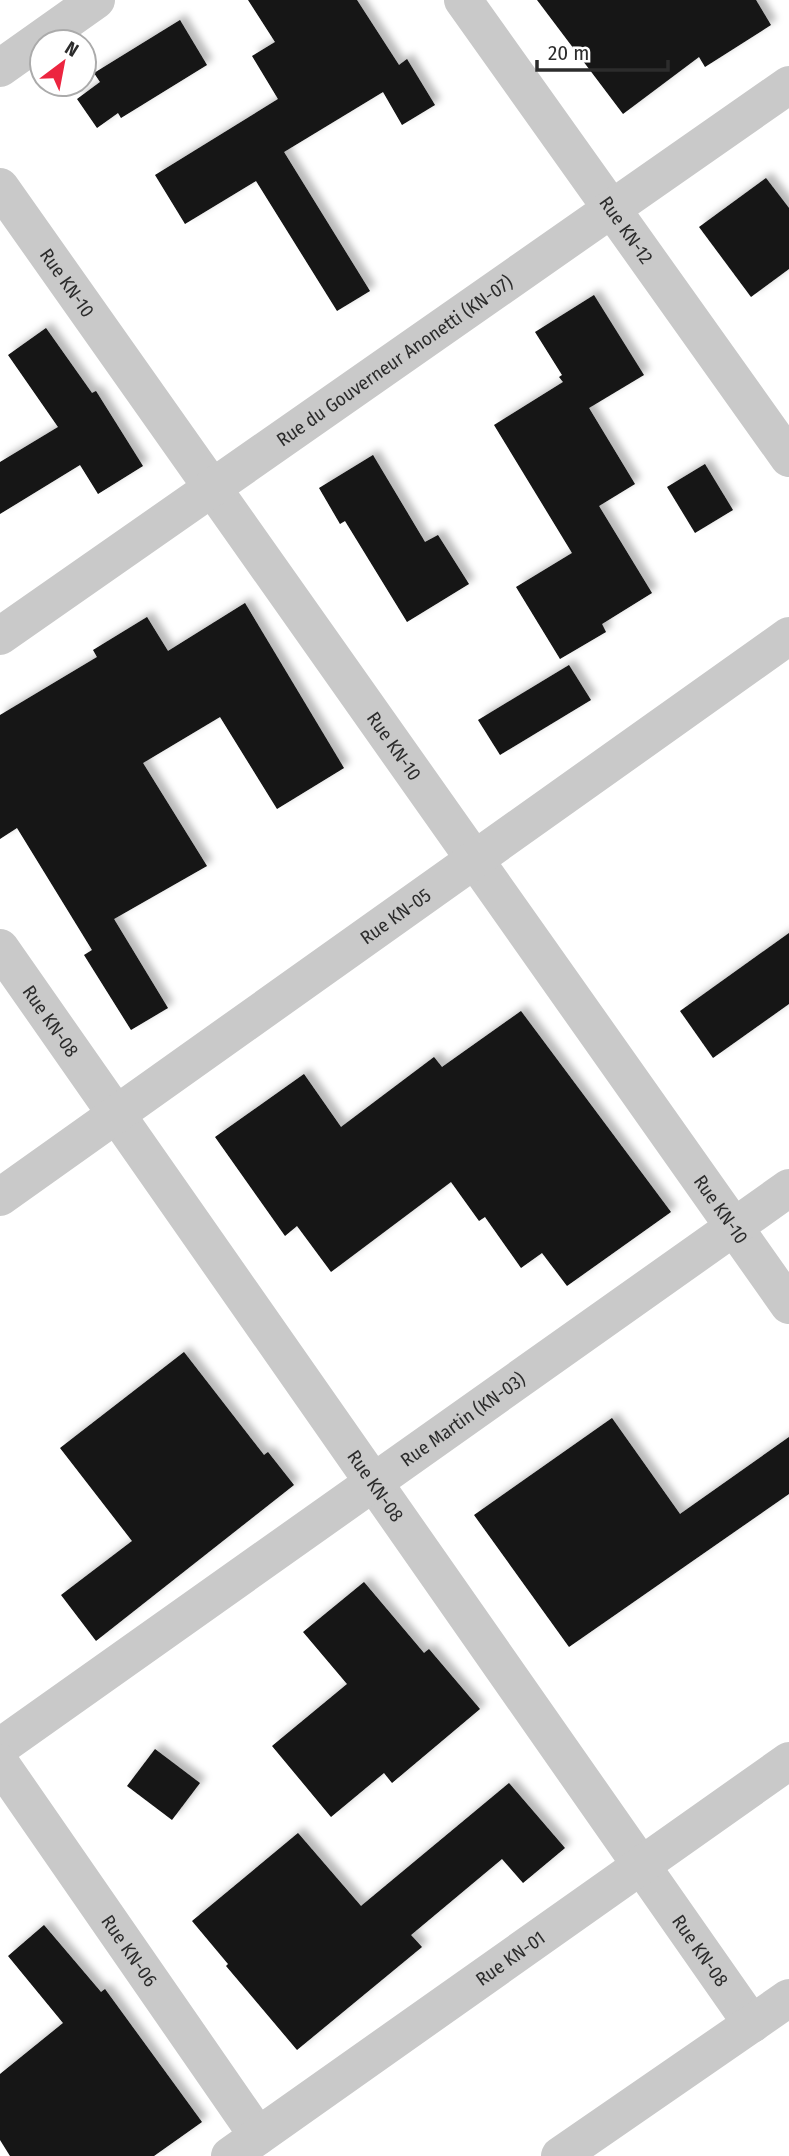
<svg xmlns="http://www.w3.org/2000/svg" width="789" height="2156" font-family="'Fira Sans Condensed',sans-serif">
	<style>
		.building { fill: #131313; filter: url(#shadow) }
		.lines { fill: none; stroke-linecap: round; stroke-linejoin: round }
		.minor { stroke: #c9c9c9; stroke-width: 38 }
		.labels { text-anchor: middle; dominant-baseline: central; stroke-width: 7; stroke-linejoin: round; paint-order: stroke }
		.street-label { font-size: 19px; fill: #2c2c2c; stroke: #fff }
	</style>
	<defs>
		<filter id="shadow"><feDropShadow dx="6" dy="-6" stdDeviation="3.5" flood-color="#0004"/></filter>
	</defs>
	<rect width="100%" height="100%" fill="#fff"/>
	<!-- building -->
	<g class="building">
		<path d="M248,0H357L399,65L407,59L435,105L402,125L383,92L284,152L370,291L337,311L256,181L185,224L155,175L278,99L252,56L275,42Z"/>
		<path d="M537,0H756L771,25L705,67L699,57L623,114Z"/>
		<path d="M180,20L207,65L121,118L118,113L97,128L77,99L100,82L94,73Z"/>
		<path d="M766,178L789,208V269L751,297L699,227Z"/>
		<path d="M594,295L644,375L589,408L635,484L599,506L652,593L602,624L606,632L560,659L516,587L572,553L494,425L563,382L559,377L562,375L535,332Z"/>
		<path d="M46,328L92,393L96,391L143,466L98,494L80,465L0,514V462L58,427L8,355Z"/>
		<path d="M373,455L425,542L438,535L469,584L407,622L345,521L340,524L319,488Z"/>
		<path d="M705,464L733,510L695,533L667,487Z"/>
		<path d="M245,603L344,768L277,809L220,717L143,763L207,866L114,919L168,1008L131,1030L84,955L92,950L17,828L0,839V715L97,657L93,650L147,617L168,651Z"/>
		<path d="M569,665L591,700L500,755L478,720Z"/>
		<path d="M789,933V1004L713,1058L680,1011Z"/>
		<path d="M521,1011L671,1212L567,1286L542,1253L521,1268L485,1217L479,1221L451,1182L331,1272L297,1226L285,1236L215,1137L304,1074L341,1127L434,1057L442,1067Z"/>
		<path d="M184,1352L264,1455L268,1452L294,1485L96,1641L61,1595L132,1541L60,1448Z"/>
		<path d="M612,1418L680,1514L789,1437V1494L569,1647L474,1515Z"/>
		<path d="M364,1582L424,1653L429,1649L480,1709L392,1783L384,1773L331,1817L272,1746L347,1684L303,1632Z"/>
		<path d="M155,1749L200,1783L172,1820L127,1786Z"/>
		<path d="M509,1783L565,1848L523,1883L502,1859L411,1935L422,1947L297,2050L226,1966L228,1964L192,1921L298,1833L361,1906Z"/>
		<path d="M44,1925L101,1992L105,1989L202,2122L154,2156H10L0,2140V2074L63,2023L8,1956Z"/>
	</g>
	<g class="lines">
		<!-- minor -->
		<g class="minor">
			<path id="s1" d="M463,0L789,458"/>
			<path d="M0,68L96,0"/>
			<path id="s2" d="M0,187L789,1305"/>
			<path id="s3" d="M0,636L789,85"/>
			<path id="s4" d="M0,948L752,2024"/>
			<path id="s5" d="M0,1197L789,636"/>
			<path id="s6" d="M0,1747L789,1188"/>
			<path id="s7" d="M0,1763L258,2136"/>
			<path id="s8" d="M230,2156L789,1761"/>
			<path d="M560,2156L789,1998"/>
		</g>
	</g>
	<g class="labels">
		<!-- street labels -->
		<g class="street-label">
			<text stroke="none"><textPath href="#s1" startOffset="282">Rue KN-12</textPath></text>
			<text stroke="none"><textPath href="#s2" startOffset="117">Rue KN-10</textPath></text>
			<text stroke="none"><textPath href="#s3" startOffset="481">Rue du Gouverneur Anonetti (KN-07)</textPath></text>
			<text stroke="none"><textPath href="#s2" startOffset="684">Rue KN-10</textPath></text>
			<text stroke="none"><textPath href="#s5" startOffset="485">Rue KN-05</textPath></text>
			<text stroke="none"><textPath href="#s4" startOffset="89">Rue KN-08</textPath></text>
			<text stroke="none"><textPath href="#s2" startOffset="1251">Rue KN-10</textPath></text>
			<text stroke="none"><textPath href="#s6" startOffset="567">Rue Martin (KN-03)</textPath></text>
			<text stroke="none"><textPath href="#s4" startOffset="656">Rue KN-08</textPath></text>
			<text stroke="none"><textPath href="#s7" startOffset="228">Rue KN-06</textPath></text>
			<text stroke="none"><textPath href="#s4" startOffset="1223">Rue KN-08</textPath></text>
			<text stroke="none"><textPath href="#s8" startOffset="343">Rue KN-01</textPath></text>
		</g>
	</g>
	<!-- north arrow -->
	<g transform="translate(63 63) rotate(32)"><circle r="33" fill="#ffffff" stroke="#ababab" stroke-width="2"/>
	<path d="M0-5L12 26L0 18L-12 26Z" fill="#ec2540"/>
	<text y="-10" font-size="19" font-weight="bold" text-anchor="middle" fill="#2c2c2c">N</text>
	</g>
	<!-- scale -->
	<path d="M537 60v10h131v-10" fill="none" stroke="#2c2c2c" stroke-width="3.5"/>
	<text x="548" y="60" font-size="21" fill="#2c2c2c" stroke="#ffffff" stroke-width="5" paint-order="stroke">20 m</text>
</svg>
